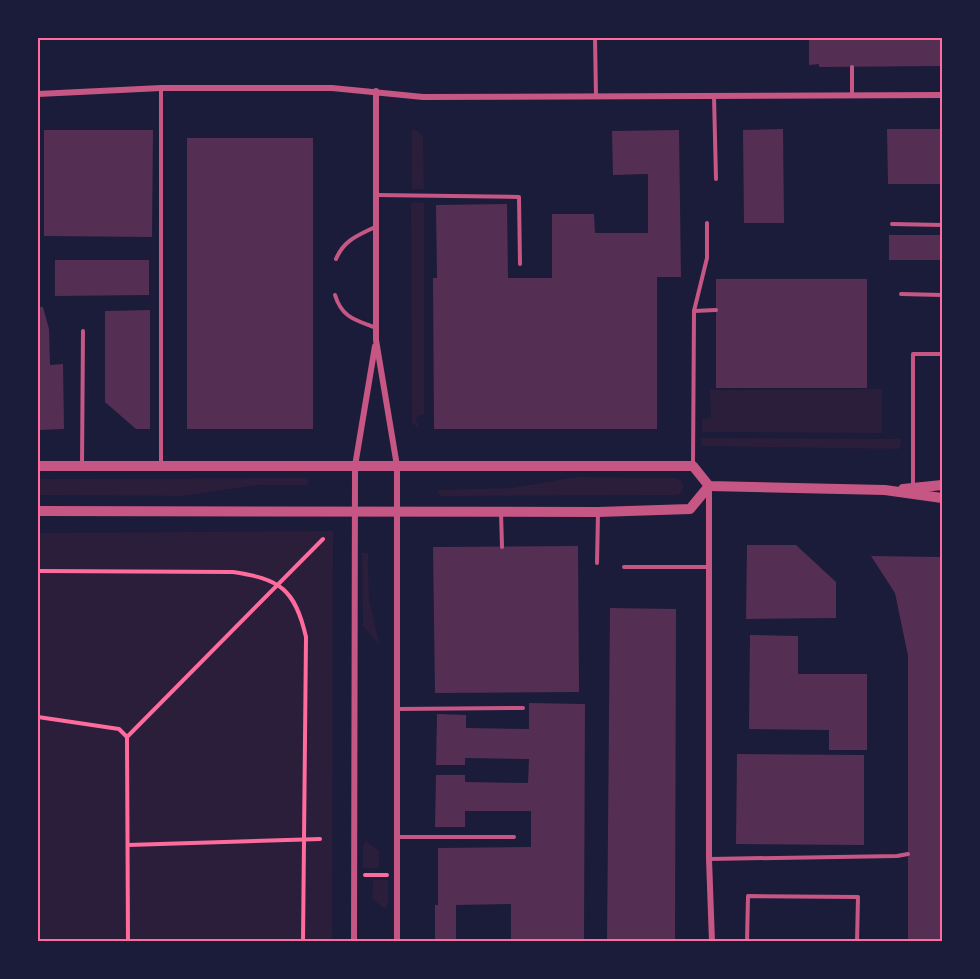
<svg xmlns="http://www.w3.org/2000/svg" width="980" height="979" font-family="Rubik,sans-serif">
	<style>
		.green { fill: #2a1e3b }
		.building { fill: #542f53 }
		.lines { fill: none; stroke-linecap: round; stroke-linejoin: round }
		.path { stroke: #ff6b9d; stroke-width: 4 }
		.service { stroke: #c65784; stroke-width: 4 }
		.minor { stroke: #c65784; stroke-width: 6 }
		.tertiary { stroke: #c65784; stroke-width: 10 }
		.neatline { fill: none; stroke: #ff6b9d; stroke-width: 2 }
	</style>
	<rect width="100%" height="100%" fill="#1b1b3a"/>
	<!-- green -->
	<g class="green">
		<path d="M412,130H416L423,136L424,189H413L412,188Z"/>
		<path d="M413,202L424,203V415L417,416L416,423H418V427L412,423L411,205Z"/>
		<path d="M882,389V433L702,432V419L711,418L710,390Z"/>
		<path d="M701,438L901,439V446L898,449L702,446Z"/>
		<path d="M576,477L676,478L681,480L684,487L680,494L676,495L441,496L438,492L440,490L512,488Z"/>
		<path d="M307,478L309,481L307,485H258L182,496L38,495V479Z"/>
		<path d="M333,531L332,941H38V533Z"/>
		<path d="M362,553H368L369,599L379,644L363,626Z"/>
		<path d="M366,841L379,851V868H363V846Z"/>
		<path d="M373,880H388V904L385,909L372,899Z"/>
	</g>
	<!-- building -->
	<g class="building">
		<path d="M809,38H942V66L819,67V64L809,65Z"/>
		<path d="M783,129L784,223H744L743,130Z"/>
		<path d="M887,129H942V184H888Z"/>
		<path d="M44,130H153L152,237L44,236Z"/>
		<path d="M679,130L681,277H657V429H434L433,278H437L436,205L507,204L508,278H552V214H594L595,233H648V174L613,175L612,131Z"/>
		<rect x="187" y="138" width="126" height="291"/>
		<rect x="889" y="235" width="53" height="25"/>
		<path d="M55,260H149V295L55,296Z"/>
		<rect x="716" y="279" width="151" height="109"/>
		<path d="M38,307H43L49,329L50,365L63,364L64,429L38,430Z"/>
		<path d="M150,310V429H136L105,402V311Z"/>
		<path d="M747,545H796L836,582V618L746,619Z"/>
		<path d="M578,546L579,692L435,693L433,547Z"/>
		<path d="M871,556L942,557V942H908V656L895,593Z"/>
		<path d="M610,608L676,609L675,942H607Z"/>
		<path d="M750,635L798,636V674H867V750H829V730L749,729Z"/>
		<path d="M529,703L585,704L584,942H511V904L456,905V942H435V905H438V848L531,847V811H465V827H435L436,775H465V782L528,783L529,759L465,758V765H436L437,714L466,715V728L529,729Z"/>
		<path d="M737,754L864,755V845L736,844Z"/>
	</g>
	<g class="lines">
		<!-- path -->
		<g class="path">
			<path d="M38,571L233,572C280,579 295,589 306,637L303,942"/>
			<path d="M38,717L119,729L127,737L128,942"/>
			<path d="M127,737L323,539"/>
			<path d="M128,845L320,839"/>
			<path d="M365,875H387"/>
		</g>
		<!-- service -->
		<g class="service">
			<path d="M595,38L596,96"/>
			<path d="M161,88V465"/>
			<path d="M714,96L716,179"/>
			<path d="M852,96V67"/>
			<path d="M376,195L519,197L520,264"/>
			<path d="M892,224L942,225"/>
			<path d="M336,259C344,240 357,236 375,227"/>
			<path d="M901,294L942,295"/>
			<path d="M335,295C342,318 356,320 376,328"/>
			<path d="M694,311L716,310"/>
			<path d="M693,463L694,311L707,258V223"/>
			<path d="M82,465L83,331"/>
			<path d="M913,487V354H942"/>
			<path d="M501,512L502,547"/>
			<path d="M597,563L598,513"/>
			<path d="M624,567H708"/>
			<path d="M397,709L523,708"/>
			<path d="M397,837H514"/>
			<path d="M709,859L897,856L908,854"/>
			<path d="M747,942L748,896L858,897L857,942"/>
		</g>
		<!-- minor -->
		<g class="minor">
			<path d="M376,91V340L397,466V942"/>
			<path d="M38,94L161,88H332L423,97L942,95"/>
			<path d="M709,486V859L712,942"/>
			<path d="M354,942L355,466L375,346"/>
		</g>
		<!-- tertiary -->
		<g class="tertiary">
			<path d="M38,466H693L709,486L885,490L942,498"/>
			<path d="M903,489L942,485"/>
			<path d="M38,511L598,512L690,509L709,486"/>
		</g>
	</g>
	<!-- border -->
	<rect width="980" height="979" fill="none" stroke="#1b1b3a" stroke-width="78"/>
	<rect x="39" y="39" width="902" height="901" class="neatline"/>
</svg>
